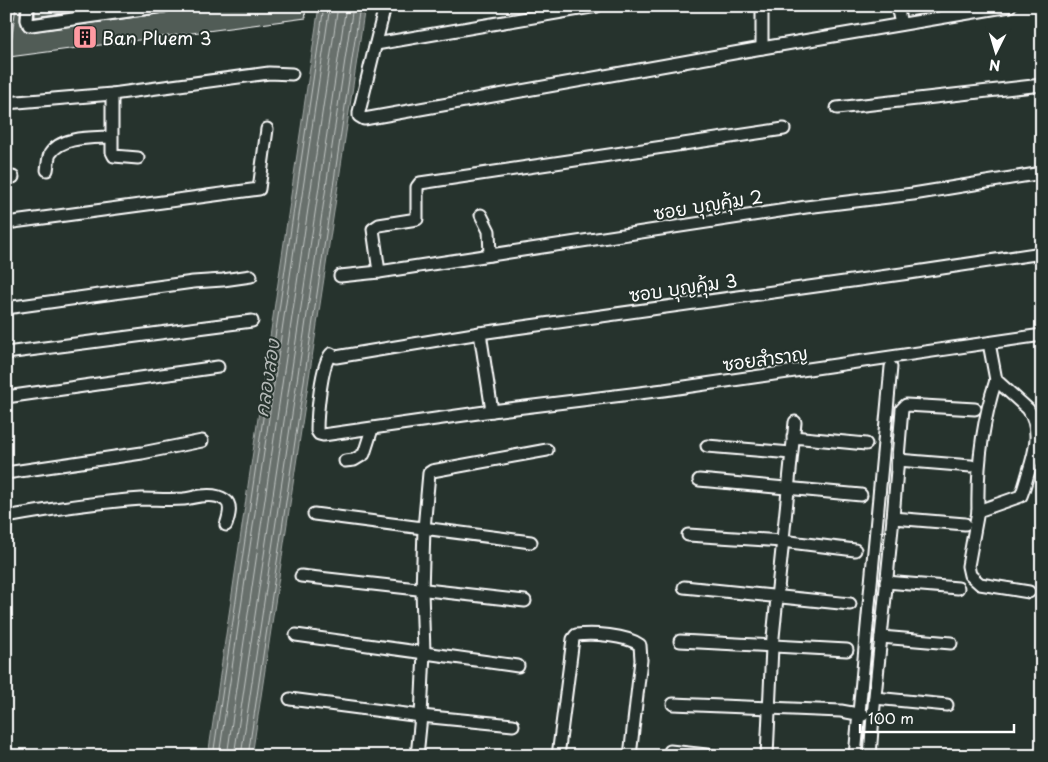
<svg xmlns="http://www.w3.org/2000/svg" width="1048" height="762" font-family="'Playpen Sans','Playpen Sans Thai',sans-serif">
	<style>
		.water { fill: #67706c; stroke: #a4a9a7 }
		.lines { fill: none; stroke-linecap: round; stroke-linejoin: round }
		.shore { stroke: #c2c6c4; stroke-width: 1 }
		.building { fill: #515c57; stroke: #fff }
		.street-casing { stroke: #fff; stroke-width: 15 }
		.street { stroke: #26332d; stroke-width: 11 }
		.labels { text-anchor: middle; dominant-baseline: central; stroke-width: 4; stroke-linejoin: round; paint-order: stroke }
		.poi-label { font-size: 18px; fill: #fff; stroke: #26332d; text-anchor: start }
		.street-label { font-size: 18px; fill: #fff; stroke: #26332d }
		.water-label { font-size: 19px; font-style: italic; fill: #b3b8b6; stroke: #26332d }
	</style>
	<rect width="100%" height="100%" fill="#26332d"/>
	<filter id="ink" filterUnits="userSpaceOnUse"><feTurbulence type="fractalNoise" baseFrequency=".02" numOctaves="2"/><feDisplacementMap in="SourceGraphic" scale="10" xChannelSelector="R" yChannelSelector="G"/><feConvolveMatrix kernelMatrix="1 2 1 2 8 2 1 2 1" color-interpolation-filters="sRGB"/></filter>
	<g filter="url(#ink)">
		<!-- water -->
		<path class="water" d="M319,6H365L252,756H208Z"/>
		<g class="lines">
			<!-- shore -->
			<g class="shore">
				<path d="M213,756L324,6"/>
				<path d="M219,756L330,6"/>
				<path d="M227,756L338,6"/>
				<path d="M234,756L346,6"/>
				<path d="M241,756L353,6"/>
				<path d="M248,756L360,6"/>
			</g>
		</g>
		<!-- building -->
		<g class="building">
			<path d="M16,6H20V20L22,28L29,32L165,13L169,12L171,6H304L306,18L9,57Z"/>
			<path d="M35,6H109L35,17Z"/>
		</g>
		<g class="lines">
			<defs>
				<g id="street">
					<path d="M28,6L27,20L29,25H31L164,6"/>
					<path d="M385,6L359,112V116L364,119L762,48L1010,6"/>
					<path d="M897,6L901,24"/>
					<path d="M376,44L597,6"/>
					<path d="M762,48V6"/>
					<path d="M112,94V152L114,156L138,158"/>
					<path d="M6,103L112,94L269,73L292,74"/>
					<path d="M837,108L1042,85"/>
					<path d="M47,170C48,165 48,158 50,154C61,136 92,138 111,137"/>
					<path d="M6,177H13"/>
					<path d="M481,215L489,231L490,255"/>
					<path d="M6,223L259,189L267,129"/>
					<path d="M1042,253L909,273L480,333L336,357L331,354C321,364 317,415 317,431L319,434L323,435L492,411L664,390L1042,335"/>
					<path d="M379,272L373,229L379,225L417,219V187L420,183L784,129"/>
					<path d="M340,276L379,272L806,207L913,194L1042,173"/>
					<path d="M6,308L193,282L223,280L251,276"/>
					<path d="M480,333L492,411"/>
					<path d="M989,343L996,380L1028,409C1042,429 1035,452 1028,474C1026,481 1024,489 1021,496L978,511L968,566L970,575L980,584L1029,592"/>
					<path d="M6,353L252,321"/>
					<path d="M6,397L218,367"/>
					<path d="M793,437L866,444"/>
					<path d="M707,446L791,453"/>
					<path d="M898,460L971,466"/>
					<path d="M345,461L354,460L364,454L372,429"/>
					<path d="M6,473L142,453L202,441"/>
					<path d="M699,480L861,495"/>
					<path d="M978,511C977,466 982,423 996,380"/>
					<path d="M314,514L531,542"/>
					<path d="M6,517C51,509 97,502 142,499C156,499 170,500 184,499C197,497 213,492 225,500C233,505 228,519 226,525"/>
					<path d="M893,518L965,524"/>
					<path d="M688,535L782,541L855,550"/>
					<path d="M301,576L525,601"/>
					<path d="M886,582L958,588"/>
					<path d="M684,587L850,604"/>
					<path d="M296,635L518,666"/>
					<path d="M881,637L951,643"/>
					<path d="M680,641L847,650"/>
					<path d="M875,698L947,705"/>
					<path d="M290,699L421,716L513,725"/>
					<path d="M673,704L841,711L863,715"/>
					<path d="M670,751L716,756"/>
					<path d="M417,756L421,716L424,652L422,591L424,529L429,473L432,471L547,450"/>
					<path d="M558,756L573,639L576,635C593,633 626,635 640,645L641,660L630,756"/>
					<path d="M767,756L772,647L795,422"/>
					<path d="M855,756L891,367"/>
					<path d="M870,756L873,716L893,518L902,409L906,405L975,409"/>
				</g>
			</defs>
			<!-- street casing -->
			<use href="#street" class="street-casing"/>
			<!-- street -->
			<use href="#street" class="street"/>
		</g>
	</g>
	<!-- icons -->
	<defs>
		<symbol id="building-square" viewBox="-11 -11 22 22"><rect x="-9" y="-9" width="18" height="18" rx="4" fill="#ff9aa2" stroke="#26332d"/><path d="M-4-6H4V6H1V3H-1V6H-4ZM-2.5-4.3h1.7v1.8h-1.7ZM.8-4.3h1.7v1.8H.8ZM-2.5-1h1.7V.8h-1.7ZM.8-1h1.7V.8H.8Z" fill="#111"/></symbol>
	</defs>
	<g fill-rule="evenodd">
		<use href="#building-square" x="71" y="23" width="28" height="28"/>
	</g>
	<g class="labels">
		<!-- poi labels -->
		<g class="poi-label">
			<text x="102" y="37">Ban Pluem 3</text>
		</g>
		<!-- street labels -->
		<g class="street-label">
			<text transform="translate(708 204) rotate(-9)">ซอย บุญคุ้ม 2</text>
			<text transform="translate(683 287) rotate(-8)">ซอบ บุญคุ้ม 3</text>
			<text transform="translate(765 358) rotate(-8)">ซอยสำราญ</text>
		</g>
		<!-- water labels -->
		<g class="water-label">
			<text transform="translate(266 378) rotate(-81)">คลองสอง</text>
		</g>
	</g>
	<!-- margin -->
	<rect width="1048" height="762" fill="none" stroke="#26332d" stroke-width="25"/>
	<rect x="12" y="12" width="1023" height="737" fill="none" stroke="#fff" stroke-width="2" filter="url(#ink)"/>
	<!-- north arrow -->
	<g transform="translate(996 52) rotate(185)" stroke="#26332d" stroke-width="4" paint-order="stroke">
	<path d="M0-4L9 19L0 12L-9 19Z" fill="#ffffff"/>
	<text y="-8" font-size="14" font-weight="bold" text-anchor="middle" fill="#ffffff">N</text>
	</g>
	<!-- scale -->
	<path d="M860 724v8h154v-8" fill="none" stroke="#ffffff" stroke-width="2.5"/>
	<text x="868" y="724" font-size="15" fill="#ffffff" stroke="#26332d" stroke-width="4" paint-order="stroke">100 m</text>
</svg>
